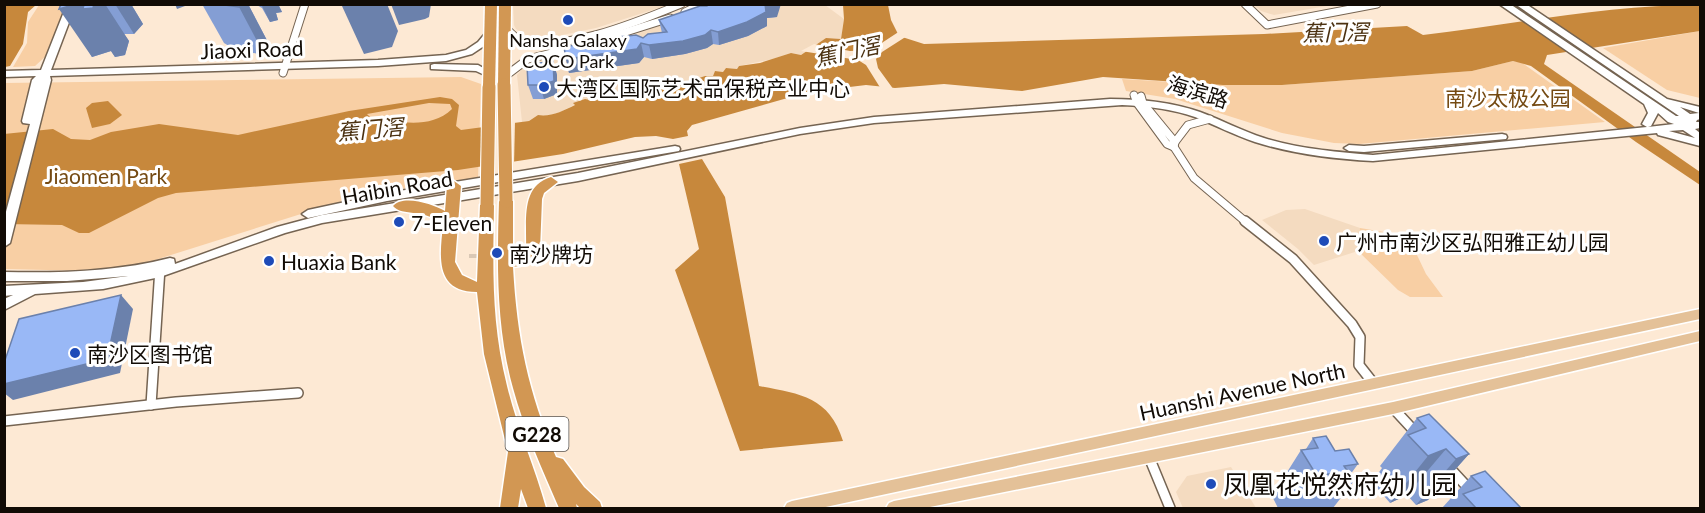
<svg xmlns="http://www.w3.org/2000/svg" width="1705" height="513" font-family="Lato,'Noto Sans SC',sans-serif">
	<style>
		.built { fill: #f4dbc0 }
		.green { fill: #f8cfa4 }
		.water { fill: #c7883c; fill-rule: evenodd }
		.pier { fill: #fde9d4 }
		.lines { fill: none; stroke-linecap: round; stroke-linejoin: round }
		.highway-tunnel { stroke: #dac8b5; stroke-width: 16; stroke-dasharray: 16 8; stroke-linecap: butt }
		.street-far1-casing { stroke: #756452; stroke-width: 9 }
		.street-casing { stroke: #756452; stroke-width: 12 }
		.secondary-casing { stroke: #756452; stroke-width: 3 }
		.primary-casing { stroke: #fff; stroke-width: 3 }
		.highway-casing { stroke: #fff; stroke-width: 3 }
		.street-far1 { stroke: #fff; stroke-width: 7 }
		.street { stroke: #fff; stroke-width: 9 }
		.secondary { fill: #fff; fill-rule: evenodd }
		.primary { fill: #e4c198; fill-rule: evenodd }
		.highway { fill: #d29753; fill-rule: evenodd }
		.highway-bridge-casing { stroke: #fff; stroke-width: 15; stroke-linecap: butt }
		.highway-bridge { stroke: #d29753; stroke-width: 13 }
		.wall { fill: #849ed4 }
		.shaded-wall { fill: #6b81ac }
		.building { fill: #99b8f6; stroke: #6b81ac; stroke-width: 1.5 }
		.poi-dot { fill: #1e4bb8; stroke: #fff; stroke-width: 2 }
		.labels { text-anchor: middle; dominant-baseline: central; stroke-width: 6; stroke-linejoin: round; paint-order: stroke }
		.far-poi-label { font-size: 18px; fill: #110b05; stroke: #fff }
		.shield { fill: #fff; stroke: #585450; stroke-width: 1.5 }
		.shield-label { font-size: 20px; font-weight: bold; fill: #110b05 }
		.street-label { font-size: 21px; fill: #110b05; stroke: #fff }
		.poi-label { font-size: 21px; fill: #110b05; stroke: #fff; text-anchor: start }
		.park-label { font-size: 21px; fill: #754a12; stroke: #fff }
		.water-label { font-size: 22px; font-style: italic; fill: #4b3111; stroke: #fff }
		.near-poi-label { font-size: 26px; fill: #110b05; stroke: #fff; text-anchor: start }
	</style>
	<rect width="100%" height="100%" fill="#fde9d4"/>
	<!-- built -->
	<g class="built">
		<path d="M513,5V4L668,5L596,28L543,39L529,37L516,29L514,25Z"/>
		<path d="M715,5H825L844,19L841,39L826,38L801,55L791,53L773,59L739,66L737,69L726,68L723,72L715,71L713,76H705L695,80H678L654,89L633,93L624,92L622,94L590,100L585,99L563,111L549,116L538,115L529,121L522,122L517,75L525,66L540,60L626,38Z"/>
		<path d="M1254,5H1333L1274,15L1261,11Z"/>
		<path d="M1305,209L1360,228L1358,251L1314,265L1298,249L1262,220L1286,210Z"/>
		<path d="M1231,467L1256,508H1183L1176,492L1187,476Z"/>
	</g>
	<!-- green -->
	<g class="green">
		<path d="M39,5H66L47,55L35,66L13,67L27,43L28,22Z"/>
		<path d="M1700,31V98L1667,90L1603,48Z"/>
		<path d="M1513,61L1521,62L1605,122L1359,144L1334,143L1282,133L1175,99L1126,91L1122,79L1223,85H1282L1472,71Z"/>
		<path d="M461,77L481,84L478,180L381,191L352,198L136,266L90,271L5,269L4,83Z"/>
		<path d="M1360,228L1408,236L1426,274L1443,297H1410L1398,290L1358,251Z"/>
	</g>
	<!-- water -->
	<g class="water">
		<path d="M4,5H36L28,12L23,44L10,66L5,67Z"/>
		<path d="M843,5H888L891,20L899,36L924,44L1264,34L1407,26L1423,35C1515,24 1607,5 1700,5V31L1547,55L1544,64L1700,172V185L1636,142L1531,66L1513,61L1472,71L1282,85H1223L1103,77L1022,91L944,84L895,88L866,85L833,89L784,99L692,125L687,131L688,136L673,139L656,136L635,137L563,154L458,170L176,193L158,198L89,233H79L62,225L5,224L4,134L53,129L71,139L90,140L111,132L159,124L238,135L349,111L440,97L452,99L459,105L456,126L461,130L529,121L538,115C551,117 563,111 575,105L573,103L585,99L590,100L622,94L624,92H633L637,88L654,89L678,80L690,81L705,76H713L715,71L723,72L726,68L737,69L739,66L760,63L791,53L801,55L826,38L841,39L844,19ZM429,103L450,104L452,109C430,130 400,121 372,119L367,114Z"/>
		<path d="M108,101L122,115L110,124L92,128L86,108L92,103Z"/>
		<path d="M702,159L725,197L759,386C799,394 829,396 843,441L740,451L675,270L699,249L679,164Z"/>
	</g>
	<!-- pier -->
	<g class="pier">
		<path d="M900,31L907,36L882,52L876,59L878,68L894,90L881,89L866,65L858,60L801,51L814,44L850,51L871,50Z"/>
		<path d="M515,120L514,165L480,170L482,124Z"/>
	</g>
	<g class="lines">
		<!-- highway-tunnel -->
		<g class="highway-tunnel">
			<path d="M514,248L515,252"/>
			<path d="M477,254V258"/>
		</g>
		<defs>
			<g id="street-far1">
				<path d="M1245,4L1267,25L1377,4"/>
				<path d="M685,12L702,4"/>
				<path d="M505,27C509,31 514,37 519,39C560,55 642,20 681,4"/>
				<path d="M588,44L670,18"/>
				<path d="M283,73L305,4"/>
				<path d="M504,77L528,59L576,47"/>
				<path d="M1134,95L1137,103L1167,144L1174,147L1175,142L1143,103L1141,96"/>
				<path d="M1175,142L1188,125L1210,119"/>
				<path d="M1174,147L1194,178L1246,222"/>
			</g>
			<g id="street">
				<path d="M1245,221L1293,259L1352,324L1360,337L1359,365L1374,384"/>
				<path d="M151,405L160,268"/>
				<path d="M1393,408L1417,434"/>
				<path d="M4,421L176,402L298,393"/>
				<path d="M1149,457L1170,508"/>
				<path d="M1447,465L1471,491"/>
			</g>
			<g id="secondary">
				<path d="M67,4H76L51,70L378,60L446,55L466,50L478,42L488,30H494L496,32L484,46L472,54L446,61L378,66L50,76L51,80L10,243L4,247V219L30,124L23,123L22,121L32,80L36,76L4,77V71L41,70Z"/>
				<path d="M1499,4H1510L1676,116H1679L1515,4H1526L1667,99L1700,107V119L1697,120L1696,122H1700V128L1695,129L1700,133V146L1658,135L1657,133L1373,161C1333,159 1293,154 1255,142C1234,135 1215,125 1195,117C1172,109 1147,106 1122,105L874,123L800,134L578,181L322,223L285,233L160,277L103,289L35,294L4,310V299L13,295L4,296V286L83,282L128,276L67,281H4V272C61,273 115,272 170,258L174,259L175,264L277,227L322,215L578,173L800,128L874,117L1110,99C1141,99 1171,102 1200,112C1222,120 1242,131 1264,138C1299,149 1337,152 1373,155L1647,127L1642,124L1648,113L1644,104ZM1680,107L1699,113L1690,114ZM1658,113L1668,122L1674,124L1648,127L1651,126ZM1683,130L1695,138L1669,131Z"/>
				<path d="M434,64L478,65L494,74L489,77L476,71L431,69V65Z"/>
				<path d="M1502,134L1506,135L1507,137L1506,139L1364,152L1349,151L1344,148L1349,145L1364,146Z"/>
				<path d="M675,146L679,147L680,149L679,151L387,201L308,218L302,214L308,210L387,193Z"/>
			</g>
			<g id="primary">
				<path d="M1700,309V319L821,508H784L787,503L792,501Z"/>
				<path d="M1700,331V341L1393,414L925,508H886L889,503L894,501L1393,402Z"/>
			</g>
			<g id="highway">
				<path d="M485,4H497L495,87L489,91L483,87Z"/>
				<path d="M499,4H511L510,85L504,89L498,85Z"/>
				<path d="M551,177L558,182L544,193L542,199L540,250L520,266L513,267C517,338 528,392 556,457L563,459L584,487L600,502L602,508H580L576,504L577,508H559C542,469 524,429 513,388C496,327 497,263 499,201L506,196L513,201V256L526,248C527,222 520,186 551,177Z"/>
				<path d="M454,181L461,186L455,262L462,275L477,282L480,205L487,200L494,205C493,269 491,322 507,386C517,428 535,468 546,508H528L521,489L518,508H500L508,452L484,354L477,292C434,292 440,255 443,225C426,208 402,217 393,206C403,194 433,204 445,211L447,186Z"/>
			</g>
		</defs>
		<!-- street-far1 casing -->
		<use href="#street-far1" class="street-far1-casing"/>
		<!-- street casing -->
		<use href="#street" class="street-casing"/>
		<!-- secondary casing -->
		<use href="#secondary" class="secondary-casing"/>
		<!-- primary casing -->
		<use href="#primary" class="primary-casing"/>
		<!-- highway casing -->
		<use href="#highway" class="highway-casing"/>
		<!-- street-far1 -->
		<use href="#street-far1" class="street-far1"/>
		<!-- street -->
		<use href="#street" class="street"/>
		<!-- secondary -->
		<use href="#secondary" class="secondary"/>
		<!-- primary -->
		<use href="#primary" class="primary"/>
		<!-- highway -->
		<use href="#highway" class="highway"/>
		<defs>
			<g id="highway-bridge">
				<path d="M504,85L506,201"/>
				<path d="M487,205L489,87"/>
			</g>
		</defs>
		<!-- highway-bridge casing -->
		<use href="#highway-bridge" class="highway-bridge-casing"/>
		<!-- highway-bridge -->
		<use href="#highway-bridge" class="highway-bridge"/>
	</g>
	<!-- wall -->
	<g class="wall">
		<path d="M61,4H131L143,24L134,34H124L129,41L125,55L115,57L111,51L92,57Z"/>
		<path d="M202,4H248L271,48L264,54L239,52L224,43Z"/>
		<path d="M255,4H278L282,12L276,13L278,20L270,22L262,8Z"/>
		<path d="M707,6L777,17L767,18V26L748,36L719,45L713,44L707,48L685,54L652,59L644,57L639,63L569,73L566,59L662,33L659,20Z"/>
		<path d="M553,61L557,75V94L544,99H533L528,85Z"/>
		<path d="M1417,418L1469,454L1428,500L1416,505L1407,495L1390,503L1372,482L1382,468L1380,466Z"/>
		<path d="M1313,438L1358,464L1350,475L1354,481L1333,508H1278L1272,496L1301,450L1306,449Z"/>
		<path d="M1471,476L1521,508H1442Z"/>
	</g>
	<!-- shaded-wall -->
	<g class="shaded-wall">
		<path d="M76,4H105L129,41L125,55L115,57L111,51L92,57L59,9Z"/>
		<path d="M115,4H131L143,24L134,34Z"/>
		<path d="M175,4H184L185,6L177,9Z"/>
		<path d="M241,4H248L271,48L264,54L239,7Z"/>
		<path d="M261,4H278L282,12L276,13L278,20L270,22Z"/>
		<path d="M350,4H387L398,31L392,47L364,54L342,6Z"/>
		<path d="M391,4H431L429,17L425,19L399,25Z"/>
		<path d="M781,4L777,17L767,18V26L748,36L719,45L718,32L765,5Z"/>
		<path d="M711,30L713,44L707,48L685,54L652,59L649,45Z"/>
		<path d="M641,43L644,57L639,63L569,73L566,59Z"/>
		<path d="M553,61L557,75V94L544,99L540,85Z"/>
		<path d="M121,295L133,309L120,373L13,400L4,393V384Z"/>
		<path d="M1446,449L1407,495L1390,503L1428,456Z"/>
		<path d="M1469,454L1428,500L1416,505L1456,459Z"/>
	</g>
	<!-- building -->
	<g class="building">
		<path d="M61,4H76L59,9Z"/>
		<path d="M84,4H94L93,8L83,9Z"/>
		<path d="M217,4H241L239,7Z"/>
		<path d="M708,4H765L766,12L747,22L718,32L711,30L705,35L683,41L649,45L641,43L637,49L566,59L564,47L618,37L636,35L643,38L648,34L667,32L659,20L700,6H707Z"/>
		<path d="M553,61L554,81L540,85H528L527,65Z"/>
		<path d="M121,295L107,359L4,384V363L19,319Z"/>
		<path d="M1429,414L1469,454L1456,459L1446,449L1428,456L1408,435L1426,428L1417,418Z"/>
		<path d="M1326,436L1335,451L1349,449L1358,464L1344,466L1354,481L1340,483L1334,473L1317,476L1301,450L1318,448L1313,438Z"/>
		<path d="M1485,471L1521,508H1476L1463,494L1482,487L1471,476Z"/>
	</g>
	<!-- markers -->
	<g class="poi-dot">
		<circle cx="568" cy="20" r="6"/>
		<circle cx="544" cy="87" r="6"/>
		<circle cx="399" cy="222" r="6"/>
		<circle cx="1324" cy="241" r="6"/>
		<circle cx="497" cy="253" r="6"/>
		<circle cx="269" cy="261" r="6"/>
		<circle cx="75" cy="353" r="6"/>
		<circle cx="1211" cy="484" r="6"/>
	</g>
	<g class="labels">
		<!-- far-poi labels -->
		<g class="far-poi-label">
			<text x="568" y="40">Nansha Galaxy<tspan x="568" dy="21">COCO Park</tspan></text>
		</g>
		<!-- shield labels -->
		<rect class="shield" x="505.5" y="417" width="63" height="34" rx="4.5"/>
		<g class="shield-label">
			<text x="537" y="434">G228</text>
		</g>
		<!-- street labels -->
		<g class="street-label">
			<text transform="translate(252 49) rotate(-2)">Jiaoxi Road</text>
			<text transform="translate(1198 91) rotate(17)">海滨路</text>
			<text transform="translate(397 187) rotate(-10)">Haibin Road</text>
			<text transform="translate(1242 391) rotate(-12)">Huanshi Avenue North</text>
		</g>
		<!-- poi labels -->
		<g class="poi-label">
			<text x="556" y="87">大湾区国际艺术品保税产业中心</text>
			<text x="411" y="222">7-Eleven</text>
			<text x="1336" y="241">广州市南沙区弘阳雅正幼儿园</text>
			<text x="509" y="253">南沙牌坊</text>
			<text x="281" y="261">Huaxia Bank</text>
			<text x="87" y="353">南沙区图书馆</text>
		</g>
		<!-- park labels -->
		<g class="park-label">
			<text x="1508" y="97">南沙太极公园</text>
			<text x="106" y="175">Jiaomen Park</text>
		</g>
		<!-- water labels -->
		<g class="water-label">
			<text transform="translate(1335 32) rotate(-1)">蕉门滘</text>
			<text transform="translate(847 51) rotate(-12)">蕉门滘</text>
			<text transform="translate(370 129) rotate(-5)">蕉门滘</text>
		</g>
		<!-- near-poi labels -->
		<g class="near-poi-label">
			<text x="1223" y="484">凤凰花悦然府幼儿园</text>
		</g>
	</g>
	<!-- border -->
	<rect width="1705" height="513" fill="none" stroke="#110b05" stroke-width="12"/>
</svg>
